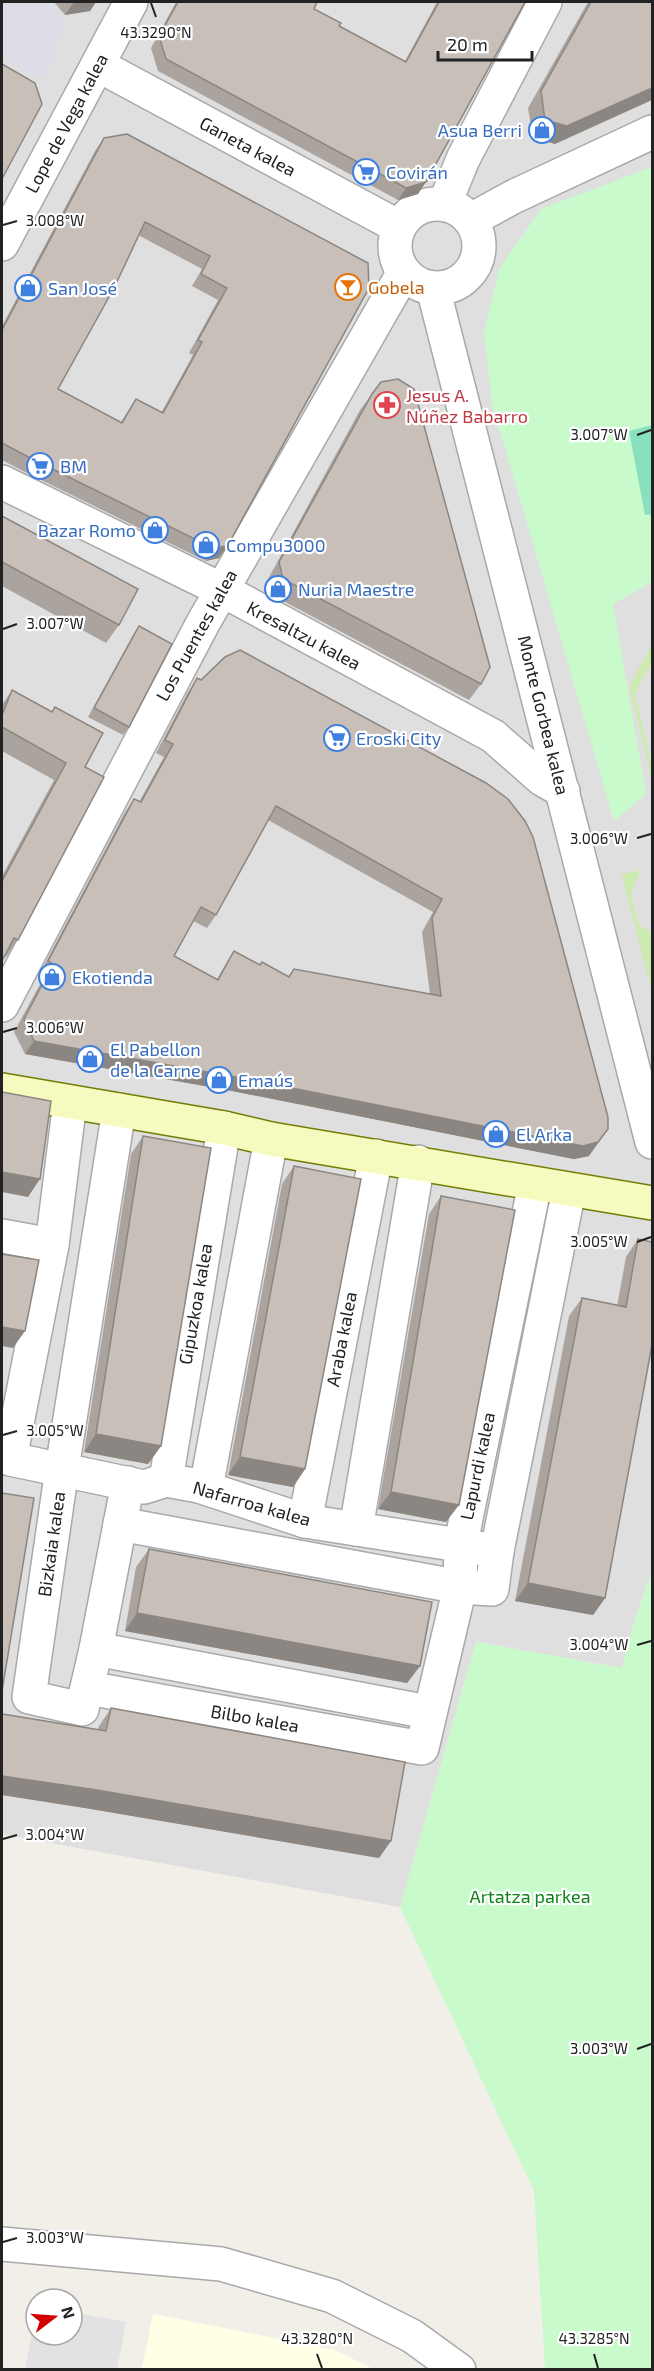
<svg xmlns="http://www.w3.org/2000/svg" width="654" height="2371" font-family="'Exo 2',sans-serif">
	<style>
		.residential { fill: #e0dfdf }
		.education { fill: #ffffe5 }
		.grass { fill: #cdebb0 }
		.park { fill: #c8facc }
		.pitch { fill: #88e0be }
		.parking { fill: #e2e2e2 }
		.plaza { fill: #dddde8 }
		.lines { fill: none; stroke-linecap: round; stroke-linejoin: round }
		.street-casing { stroke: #a9a9a9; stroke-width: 36 }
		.secondary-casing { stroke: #707d05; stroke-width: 36 }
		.street { stroke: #fff; stroke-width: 33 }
		.secondary { stroke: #f7fabf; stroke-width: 33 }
		.wall { fill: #aba49e; fill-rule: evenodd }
		.shaded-wall { fill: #8b8681 }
		.building { fill: #c7bfb8; stroke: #8b8681; stroke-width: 1.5; fill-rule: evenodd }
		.ticks { fill: none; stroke: #222; stroke-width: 2 }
		.labels { text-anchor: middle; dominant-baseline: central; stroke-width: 4.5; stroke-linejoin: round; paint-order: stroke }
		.street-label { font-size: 18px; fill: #222; stroke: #fff }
		.shop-label { font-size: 18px; fill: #366cbe; stroke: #fff; text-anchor: start }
		.food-label { font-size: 18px; fill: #c56008; stroke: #fff; text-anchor: start }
		.health-label { font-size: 18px; fill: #be3a42; stroke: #fff; text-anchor: start }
		.park-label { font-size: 18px; fill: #0c8416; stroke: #fff }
		.ticks-label { font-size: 15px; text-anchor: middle; fill: #222; stroke: #fff; stroke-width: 4.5; stroke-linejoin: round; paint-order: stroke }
	</style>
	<rect width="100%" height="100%" fill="#f2efe9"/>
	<!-- residential -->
	<path class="residential" d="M2,2H652V1573L635,1619L622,1668L476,1642L400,1907L2,1834Z"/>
	<!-- education -->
	<path class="education" d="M153,2314L335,2350L373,2369H142Z"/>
	<!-- grass -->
	<g class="grass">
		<path d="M652,644V662L635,694L652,766V781L629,686Z"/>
		<path d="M640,870L631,895L639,925L652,933V992L622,877L624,874Z"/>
	</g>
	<!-- park -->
	<g class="park">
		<path d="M652,167V582L613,604L646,794L614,821L492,404L484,333L499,269L541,209Z"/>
		<path d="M652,1573V2369H545L534,2191L400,1907L476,1642L622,1668L635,1619Z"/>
	</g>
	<!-- pitch -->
	<path class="pitch" d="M652,425V514L645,515L629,431Z"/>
	<!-- parking -->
	<path class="parking" d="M36,2312V2335H72V2312L126,2322L117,2369H25Z"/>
	<!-- plaza -->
	<path class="plaza" d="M2,2H50L66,21L44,81L2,58Z"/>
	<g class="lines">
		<defs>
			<g id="street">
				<path d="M98,65L399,227"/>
				<path d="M445,203L463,159L545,2"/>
				<circle cx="437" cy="246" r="42"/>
				<path d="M471,220L513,197L652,132"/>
				<path d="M2,244L131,2"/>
				<path d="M433,288L652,1142"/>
				<path d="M2,482L222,590L493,736L542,779L563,791"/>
				<path d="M2,1005L203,623L404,272"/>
				<path d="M70,1102L52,1245L10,1459L144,1487L166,1480L199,1486L305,1521L497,1551"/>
				<path d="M119,1110L62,1469L29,1697L82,1709L96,1649L128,1483"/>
				<path d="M2,1236L52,1245"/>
				<path d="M166,1480L224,1128"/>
				<path d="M206,1488L271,1139"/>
				<path d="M305,1521L376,1156"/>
				<path d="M120,1524L460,1587L492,1589L497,1551L569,1190"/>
				<path d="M356,1529L418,1162"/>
				<path d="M96,1649L428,1712"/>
				<path d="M88,1688L422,1748L460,1587L461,1545L466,1518L535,1184"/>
				<path d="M2,2244L221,2264L332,2296L412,2336L459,2370"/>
			</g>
			<path id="secondary" d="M2,1090L224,1128L271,1139L652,1203"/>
		</defs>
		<!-- street casing -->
		<use href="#street" class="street-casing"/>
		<!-- secondary casing -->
		<use href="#secondary" class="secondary-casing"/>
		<!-- street -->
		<use href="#street" class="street"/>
		<!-- secondary -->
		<use href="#secondary" class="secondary"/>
	</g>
	<!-- wall -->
	<g class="wall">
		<path d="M54,2H96L90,11L65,15Z"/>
		<path d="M176,2H317L314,9L339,26L405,61L437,2H525L418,194L398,200L158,71L151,48Z"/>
		<path d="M588,2H652L555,144L533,137L528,108Z"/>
		<path d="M104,138L368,263L219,558L206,561L25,472L2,460V326L95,151ZM138,235L202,269L192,286L218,300L189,353L193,355L161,413L136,399L121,422L58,389Z"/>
		<path d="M381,382L481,684L469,700L272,595L268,579L360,410Z"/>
		<path d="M2,516L119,625L106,643L2,586Z"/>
		<path d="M139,626L129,727L123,735L88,717L133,635Z"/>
		<path d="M197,678L486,783L589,1156L574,1159L227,1090L25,1054L14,1032L44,977L39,975L125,812L134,799L139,802L164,757L156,753L188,692ZM268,820L433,912L422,932L430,994L294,969L288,977L260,965L234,951L225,965L217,979L174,956L193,921L207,928L216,915Z"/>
		<path d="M12,690L52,712L55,707L85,767L18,940L6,957L4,956L2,961V876L54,780L2,751V705Z"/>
		<path d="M143,1136L161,1446L148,1464L84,1452L131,1154Z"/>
		<path d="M294,1166L305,1469L293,1487L228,1475L282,1184Z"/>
		<path d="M441,1196L446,1522L378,1509L429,1214Z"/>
		<path d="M638,1239L605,1598L593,1615L515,1601L569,1316L582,1298L617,1306L626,1257Z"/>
		<path d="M149,1549L420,1666L407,1683L125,1631L136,1567Z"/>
		<path d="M111,1708L379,1858L85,1808L2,1795V1714L98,1729L99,1726Z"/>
	</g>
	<!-- shaded-wall -->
	<g class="shaded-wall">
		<path d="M74,2H96L90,11L65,15Z"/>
		<path d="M652,88V100L555,144L533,137L545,120Z"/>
		<path d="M426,182L418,194L398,200L406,188Z"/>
		<path d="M228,545L219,558L206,561L215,549Z"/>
		<path d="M34,1041L608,1129L589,1156L574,1159L227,1090L25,1054Z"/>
		<path d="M2,1172L40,1179L28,1197L2,1192Z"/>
		<path d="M2,1327L25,1331L13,1348L2,1346Z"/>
		<path d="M96,1434L161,1446L148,1464L84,1452Z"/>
		<path d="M240,1457L305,1469L293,1487L228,1475Z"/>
		<path d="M391,1492L459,1505L446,1522L378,1509Z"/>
		<path d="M528,1583L605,1598L593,1615L515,1601Z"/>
		<path d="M137,1613L420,1666L407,1683L125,1631Z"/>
		<path d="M2,1776L97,1790L391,1841L379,1858L85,1808L2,1795Z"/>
	</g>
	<!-- building -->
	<g class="building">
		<path d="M178,2H317L314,9L341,23L339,26L406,62L439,2H525L426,182L406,188L166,59L159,36Z"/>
		<path d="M591,2H652V88L567,126L545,120L541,91Z"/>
		<path d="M2,64L35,83L42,104L2,179Z"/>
		<path d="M127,134L368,263L369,288L228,545L215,549L34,460L2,443V330L104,138ZM145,222L210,256L201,274L227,288L198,340L202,342L163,413L136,399L122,423L58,389L114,288Z"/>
		<path d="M398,379L414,389L490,667L481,684L283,579L279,562L372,394L381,382Z"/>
		<path d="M2,516L138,589L119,625L2,562Z"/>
		<path d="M139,626L172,644L129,727L94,708Z"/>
		<path d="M240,650L486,783L508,799L525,821L533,837L608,1117V1129L598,1142L583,1146L236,1077L34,1041L24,1019L53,964L48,961L134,799L141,802L173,744L165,740L197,678L201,680L225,657ZM276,806L442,899L432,918L441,996L294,969L289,977L262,962L260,965L234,951L218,980L174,956L201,907L216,915Z"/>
		<path d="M12,690L52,712L55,707L103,733L85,767L104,777L18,940L14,938L2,961V881L66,763L2,727V715Z"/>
		<path d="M2,1092L51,1101L40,1179L2,1172Z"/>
		<path d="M143,1136L211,1148L161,1446L96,1434Z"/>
		<path d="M294,1166L361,1179L305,1469L240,1457Z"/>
		<path d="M441,1196L515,1210L459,1505L391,1492Z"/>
		<path d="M638,1239L652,1242V1345L605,1598L528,1583L582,1298L626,1307Z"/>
		<path d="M2,1254L39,1260L25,1331L2,1327Z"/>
		<path d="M2,1493L34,1498L2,1691Z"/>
		<path d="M149,1549L432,1602L420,1666L137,1613Z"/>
		<path d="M111,1708L405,1762L391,1841L97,1790L2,1776V1714L106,1731Z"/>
	</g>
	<!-- ticks -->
	<path class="ticks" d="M151,3L156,17M3,225L17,221M637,435L651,430M3,629L17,624M637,838L651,834M3,1032L17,1028M637,1242L651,1237M3,1435L17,1431M637,1645L651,1641M3,1839L17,1835M637,2049L651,2044M3,2242L17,2238M317,2354L322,2368M594,2354L598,2368"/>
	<!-- icons -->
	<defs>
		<symbol id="shop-ring" viewBox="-11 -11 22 22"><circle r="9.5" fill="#fff" stroke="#3f7fe0" stroke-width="1.5"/><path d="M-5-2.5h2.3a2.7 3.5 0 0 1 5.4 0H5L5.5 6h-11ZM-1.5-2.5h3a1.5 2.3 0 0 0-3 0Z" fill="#3f7fe0"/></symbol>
		<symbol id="supermarket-ring" viewBox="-11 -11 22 22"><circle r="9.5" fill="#fff" stroke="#3f7fe0" stroke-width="1.5"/><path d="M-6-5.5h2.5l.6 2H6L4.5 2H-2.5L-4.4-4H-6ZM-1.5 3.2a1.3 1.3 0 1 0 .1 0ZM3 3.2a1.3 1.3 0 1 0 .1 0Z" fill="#3f7fe0"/></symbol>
		<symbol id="bar-ring" viewBox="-11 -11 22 22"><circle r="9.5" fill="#fff" stroke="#e8710a" stroke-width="1.5"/><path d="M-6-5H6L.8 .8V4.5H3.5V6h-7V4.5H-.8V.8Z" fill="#e8710a"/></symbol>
		<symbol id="pharmacy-ring" viewBox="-11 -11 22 22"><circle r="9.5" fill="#fff" stroke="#e0444e" stroke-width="1.5"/><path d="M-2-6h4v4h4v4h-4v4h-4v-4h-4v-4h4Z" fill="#e0444e"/></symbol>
	</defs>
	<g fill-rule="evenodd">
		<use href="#shop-ring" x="527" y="115" width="30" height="30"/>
		<use href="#supermarket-ring" x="351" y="157" width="30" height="30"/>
		<use href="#bar-ring" x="333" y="272" width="30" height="30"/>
		<use href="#shop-ring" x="13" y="273" width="30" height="30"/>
		<use href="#pharmacy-ring" x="372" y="390" width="30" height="30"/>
		<use href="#supermarket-ring" x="25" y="451" width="30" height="30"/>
		<use href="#shop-ring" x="140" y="515" width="30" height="30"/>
		<use href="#shop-ring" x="191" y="530" width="30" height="30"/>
		<use href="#shop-ring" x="263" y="574" width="30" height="30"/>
		<use href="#supermarket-ring" x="322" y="723" width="30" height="30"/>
		<use href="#shop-ring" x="37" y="962" width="30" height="30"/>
		<use href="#shop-ring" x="75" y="1044" width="30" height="30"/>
		<use href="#shop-ring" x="204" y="1065" width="30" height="30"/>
		<use href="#shop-ring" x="481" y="1119" width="30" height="30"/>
	</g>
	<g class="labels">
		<!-- street labels -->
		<g class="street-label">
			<text transform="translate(66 123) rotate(-62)">Lope de Vega kalea</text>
			<text transform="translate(248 146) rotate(28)">Ganeta kalea</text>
			<text transform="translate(196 635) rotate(-61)">Los Puentes kalea</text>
			<text transform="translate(304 635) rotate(28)">Kresaltzu kalea</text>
			<text transform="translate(544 715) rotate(76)">Monte Gorbea kalea</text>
			<text transform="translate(195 1304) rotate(-80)">Gipuzkoa kalea</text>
			<text transform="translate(341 1339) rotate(-79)">Araba kalea</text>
			<text transform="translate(477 1466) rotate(-78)">Lapurdi kalea</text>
			<text transform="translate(252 1503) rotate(16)">Nafarroa kalea</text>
			<text transform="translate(51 1544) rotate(-82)">Bizkaia kalea</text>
			<text transform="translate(255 1718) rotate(10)">Bilbo kalea</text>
		</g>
		<!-- shop labels -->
		<g class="shop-label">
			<text x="522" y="130" text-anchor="end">Asua Berri</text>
			<text x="386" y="172">Covirán</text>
			<text x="48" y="288">San José</text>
			<text x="60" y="466">BM</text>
			<text x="136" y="530" text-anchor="end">Bazar Romo</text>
			<text x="226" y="545">Compu3000</text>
			<text x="298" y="589">Nuria Maestre</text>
			<text x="356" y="738">Eroski City</text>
			<text x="72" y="977">Ekotienda</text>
			<text x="110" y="1049">El Pabellon<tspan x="110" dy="21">de la Carne</tspan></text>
			<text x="238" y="1080">Emaús</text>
			<text x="516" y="1134">El Arka</text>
		</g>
		<!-- food labels -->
		<g class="food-label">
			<text x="368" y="287">Gobela</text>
		</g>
		<!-- health labels -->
		<g class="health-label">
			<text x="406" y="395">Jesus A.<tspan x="406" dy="21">Núñez Babarro</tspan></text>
		</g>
		<!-- park labels -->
		<g class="park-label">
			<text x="530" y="1896">Artatza parkea</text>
		</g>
	</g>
	<g class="ticks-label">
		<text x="156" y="38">43.3290°N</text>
		<text x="55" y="226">3.008°W</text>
		<text x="599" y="440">3.007°W</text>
		<text x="55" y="629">3.007°W</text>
		<text x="599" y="844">3.006°W</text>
		<text x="55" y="1033">3.006°W</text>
		<text x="599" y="1247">3.005°W</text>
		<text x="55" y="1436">3.005°W</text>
		<text x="599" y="1650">3.004°W</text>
		<text x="55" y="1840">3.004°W</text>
		<text x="599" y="2054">3.003°W</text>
		<text x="55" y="2243">3.003°W</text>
		<text x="317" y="2344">43.3280°N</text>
		<text x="594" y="2344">43.3285°N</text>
	</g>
	<!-- border -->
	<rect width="654" height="2371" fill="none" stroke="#222222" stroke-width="6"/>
	<!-- north arrow -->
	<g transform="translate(54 2317) rotate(73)"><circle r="28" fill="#ffffff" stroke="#a7a7a7" stroke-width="1.5"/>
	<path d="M0-4.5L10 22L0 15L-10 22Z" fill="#d40000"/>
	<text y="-9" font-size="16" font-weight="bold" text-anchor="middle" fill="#222222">N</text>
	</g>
	<!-- scale -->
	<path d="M438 51v9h94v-9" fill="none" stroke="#222222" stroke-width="3"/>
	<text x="447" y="51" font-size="18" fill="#222222" stroke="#ffffff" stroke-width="4.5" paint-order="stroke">20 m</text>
</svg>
